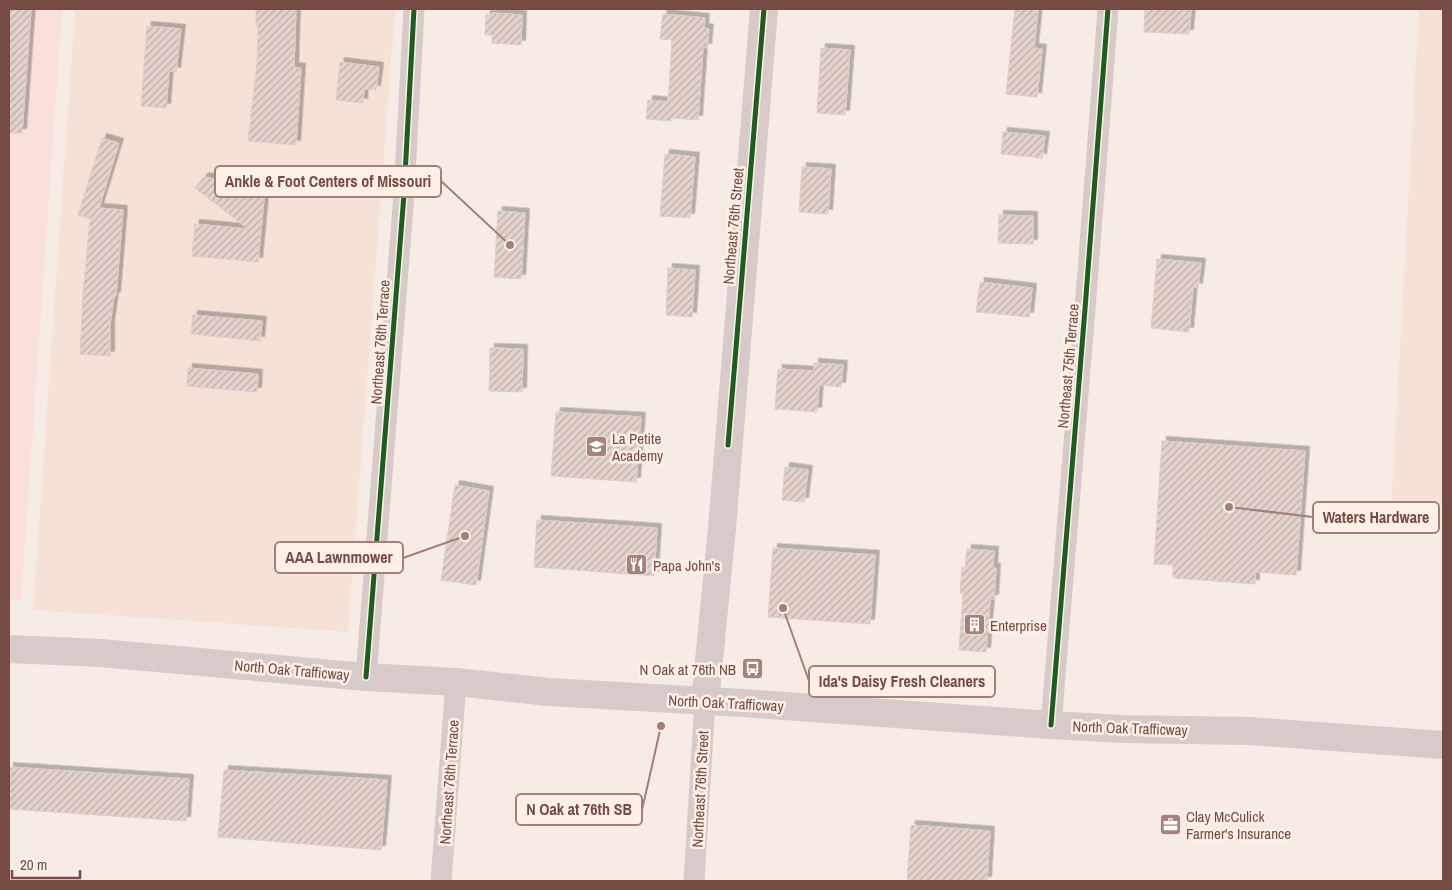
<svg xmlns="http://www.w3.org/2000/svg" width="1452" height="890" font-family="'Archivo Narrow',sans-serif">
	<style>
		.residential { fill: #f5e1d6 }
		.commercial { fill: #fbdfdb }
		.building { fill: url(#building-hatch); stroke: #e0cdc7; filter: url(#shadow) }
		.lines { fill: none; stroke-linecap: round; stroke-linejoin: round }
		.street { stroke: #d8cac8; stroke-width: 21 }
		.secondary { stroke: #d8cac8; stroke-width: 28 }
		.cycleway-casing { stroke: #fff0e7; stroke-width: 8 }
		.cycleway { stroke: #1b5e20; stroke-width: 5 }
		.labels { text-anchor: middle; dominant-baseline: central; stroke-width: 5; stroke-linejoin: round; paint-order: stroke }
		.street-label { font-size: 15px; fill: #764b44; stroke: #fff0e7 }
		.poi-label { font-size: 15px; fill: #764b44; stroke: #fff0e7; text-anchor: start }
		.leader { fill: none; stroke: #a18079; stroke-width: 2 }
		.callout-dot { fill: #a18079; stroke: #fff0e7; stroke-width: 2 }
		.callout { fill: #fff0e7; stroke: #a18079; stroke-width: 2 }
		.callout-label { font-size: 16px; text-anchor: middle; font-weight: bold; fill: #764b44 }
	</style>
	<defs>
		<pattern id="building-hatch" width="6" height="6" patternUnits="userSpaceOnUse" patternTransform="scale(1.25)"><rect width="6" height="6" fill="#e4d3cd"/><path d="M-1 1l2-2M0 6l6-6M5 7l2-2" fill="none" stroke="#bdada8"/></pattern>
		<filter id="shadow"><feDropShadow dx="4.5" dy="-4.5" stdDeviation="0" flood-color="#0004"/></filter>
	</defs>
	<rect width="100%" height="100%" fill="#f7ece5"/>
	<!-- residential -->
	<g class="residential">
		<path d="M75,9H395L348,632L33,610Z"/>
		<path d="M1419,9H1443V505L1391,507Z"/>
	</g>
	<!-- commercial -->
	<path class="commercial" d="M9,9H62L21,600L9,599Z"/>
	<!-- building -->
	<g class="building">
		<path d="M9,9H31L22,133H9Z"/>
		<path d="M256,9H296L294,67L301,68L296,145L248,141L257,64L258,26H256Z"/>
		<path d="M1015,9H1038L1034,48L1042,49L1037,97L1006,94Z"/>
		<path d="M1145,9L1191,10L1189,34L1144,32Z"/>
		<path d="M492,13L522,15L521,45L492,43V35H485L486,15H492Z"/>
		<path d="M663,14L705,18L704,28L709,29L707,48L703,47L698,120L671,118V121L646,119L648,100L668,102L672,40L660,39Z"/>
		<path d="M147,26L181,29L176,72L169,71L166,108L141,106Z"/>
		<path d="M821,48L850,50L845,115L817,113Z"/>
		<path d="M340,62L379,67L376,90L364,89L363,103L336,100Z"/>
		<path d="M1003,132L1045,136L1042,158L1001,154Z"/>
		<path d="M102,138L119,143L99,208L123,210L116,296H114L110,325V356L80,354L83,293L90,219L78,215Z"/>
		<path d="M665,154L695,157L690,218L660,216Z"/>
		<path d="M802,167L831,169L828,214L799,212Z"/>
		<path d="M204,177L265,189L258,262L192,256L195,224L248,229L195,188Z"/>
		<path d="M498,211L525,213L521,279L494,277Z"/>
		<path d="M999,215L1033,216V244L998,243Z"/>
		<path d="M1157,259L1201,263L1198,288L1193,287L1189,332L1151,328Z"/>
		<path d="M668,268L695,270L692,317L666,315Z"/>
		<path d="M980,282L1032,288L1029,317L976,312Z"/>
		<path d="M193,315L262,321L260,341L191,334Z"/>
		<path d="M490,348L523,349L522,392L489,391Z"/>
		<path d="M814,363L843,365L841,387L819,385L817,412L775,409L778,369L814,371Z"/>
		<path d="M188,368L258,374L257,392L187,386Z"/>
		<path d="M556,412L641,417L636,482L551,476Z"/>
		<path d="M1162,441L1305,451L1296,575L1255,572V584L1173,578V565L1154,564Z"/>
		<path d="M785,467L808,470L804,502L782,500Z"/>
		<path d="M455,485L489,491L476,585L441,580Z"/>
		<path d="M537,520L657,528L654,576L534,567Z"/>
		<path d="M773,548L875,555L870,624L768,617Z"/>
		<path d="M967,549L994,551L993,568H996L994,599H990L986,652L959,650L963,594L960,593L962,567L965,568Z"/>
		<path d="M9,767L189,779L186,821L9,809Z"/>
		<path d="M224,770L387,780L381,850L218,837Z"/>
		<path d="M911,825L990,831L987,881H907Z"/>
	</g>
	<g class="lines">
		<!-- street -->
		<g class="street">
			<path d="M366,677L404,194L414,9"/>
			<path d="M1051,725L1085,309L1108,9"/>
			<path d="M441,881L456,682"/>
			<path d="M694,881L705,701"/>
		</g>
		<!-- secondary -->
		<g class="secondary">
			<path d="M9,649L101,653L366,677L456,682L549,692L743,703L1051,725L1124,729L1250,731L1443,745"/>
			<path d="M705,701L722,528L764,9"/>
		</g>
		<defs>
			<g id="cycleway">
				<path d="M728,445L764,9"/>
				<path d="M366,677L404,194L414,9"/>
				<path d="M1051,725L1085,309L1108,9"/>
			</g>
		</defs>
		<!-- cycleway casing -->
		<use href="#cycleway" class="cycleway-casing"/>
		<!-- cycleway -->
		<use href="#cycleway" class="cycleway"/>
	</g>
	<!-- icons -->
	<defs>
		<symbol id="school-square" viewBox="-11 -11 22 22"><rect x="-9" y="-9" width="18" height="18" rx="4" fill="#a3837c" stroke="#fff0e7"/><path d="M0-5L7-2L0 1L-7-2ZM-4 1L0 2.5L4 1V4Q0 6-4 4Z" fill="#fff"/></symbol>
		<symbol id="restaurant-square" viewBox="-11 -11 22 22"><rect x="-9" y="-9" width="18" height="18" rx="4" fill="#a3837c" stroke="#fff0e7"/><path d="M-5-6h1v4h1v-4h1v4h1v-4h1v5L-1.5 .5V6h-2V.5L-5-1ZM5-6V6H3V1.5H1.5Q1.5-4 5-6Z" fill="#fff"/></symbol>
		<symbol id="building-square" viewBox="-11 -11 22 22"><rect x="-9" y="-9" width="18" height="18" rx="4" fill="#a3837c" stroke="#fff0e7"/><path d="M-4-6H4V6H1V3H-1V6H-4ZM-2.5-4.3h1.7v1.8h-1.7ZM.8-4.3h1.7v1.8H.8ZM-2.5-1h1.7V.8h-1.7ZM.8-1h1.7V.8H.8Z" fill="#fff"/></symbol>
		<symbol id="bus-square" viewBox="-11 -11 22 22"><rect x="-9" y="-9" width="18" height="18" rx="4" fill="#a3837c" stroke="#fff0e7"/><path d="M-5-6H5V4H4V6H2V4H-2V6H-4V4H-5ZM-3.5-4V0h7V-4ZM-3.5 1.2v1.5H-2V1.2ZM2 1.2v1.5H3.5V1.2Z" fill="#fff"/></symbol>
		<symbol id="office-square" viewBox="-11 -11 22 22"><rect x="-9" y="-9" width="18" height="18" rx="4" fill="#a3837c" stroke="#fff0e7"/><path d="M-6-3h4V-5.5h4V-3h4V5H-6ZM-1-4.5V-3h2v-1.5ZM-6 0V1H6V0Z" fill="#fff"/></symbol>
	</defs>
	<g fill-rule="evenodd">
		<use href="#school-square" x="584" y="434" width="25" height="25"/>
		<use href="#restaurant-square" x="624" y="552" width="25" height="25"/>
		<use href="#building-square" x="962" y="612" width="25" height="25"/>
		<use href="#bus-square" x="740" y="656" width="25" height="25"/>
		<use href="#office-square" x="1158" y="812" width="25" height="25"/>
	</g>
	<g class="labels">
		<!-- street labels -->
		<g class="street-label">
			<text transform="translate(733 226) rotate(-85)">Northeast 76th Street</text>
			<text transform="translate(380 342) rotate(-86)">Northeast 76th Terrace</text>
			<text transform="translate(1068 366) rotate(-85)">Northeast 75th Terrace</text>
			<text transform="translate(292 670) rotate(5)">North Oak Trafficway</text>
			<text transform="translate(726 703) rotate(3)">North Oak Trafficway</text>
			<text transform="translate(1130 728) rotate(2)">North Oak Trafficway</text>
			<text transform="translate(449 782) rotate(-86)">Northeast 76th Terrace</text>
			<text transform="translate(700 789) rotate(-87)">Northeast 76th Street</text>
		</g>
		<!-- poi labels -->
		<g class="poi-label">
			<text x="612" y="438">La Petite<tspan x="612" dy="17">Academy</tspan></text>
			<text x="653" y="565">Papa John's</text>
			<text x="990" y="625">Enterprise</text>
			<text x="736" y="669" text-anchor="end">N Oak at 76th NB</text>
			<text x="1186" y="816">Clay McCulick<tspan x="1186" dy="17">Farmer's Insurance</tspan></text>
		</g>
	</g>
	<!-- callouts -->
	<path class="leader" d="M510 245L441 181M1229 507L1313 517M465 536L403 558M783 608L809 681M661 726L642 810"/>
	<g class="callout-dot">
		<circle cx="510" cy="245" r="5"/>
		<circle cx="1229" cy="507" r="5"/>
		<circle cx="465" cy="536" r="5"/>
		<circle cx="783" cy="608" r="5"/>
		<circle cx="661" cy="726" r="5"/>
	</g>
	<g class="callout">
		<rect x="215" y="166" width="226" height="31" rx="5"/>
		<rect x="1313" y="502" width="126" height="31" rx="5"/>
		<rect x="275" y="542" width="128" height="31" rx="5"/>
		<rect x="809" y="666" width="186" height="31" rx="5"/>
		<rect x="516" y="794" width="126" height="31" rx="5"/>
	</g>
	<g class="callout-label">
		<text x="328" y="187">Ankle &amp; Foot Centers of Missouri</text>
		<text x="1376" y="523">Waters Hardware</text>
		<text x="339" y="563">AAA Lawnmower</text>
		<text x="902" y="687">Ida's Daisy Fresh Cleaners</text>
		<text x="579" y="815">N Oak at 76th SB</text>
	</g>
	<!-- border -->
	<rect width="1452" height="890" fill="none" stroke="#764b44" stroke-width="20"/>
	<!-- scale -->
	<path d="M12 870v8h68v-8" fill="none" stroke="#764b44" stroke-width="2.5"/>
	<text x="20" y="870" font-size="15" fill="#764b44" stroke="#fff0e7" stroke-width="4" paint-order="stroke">20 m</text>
</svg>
